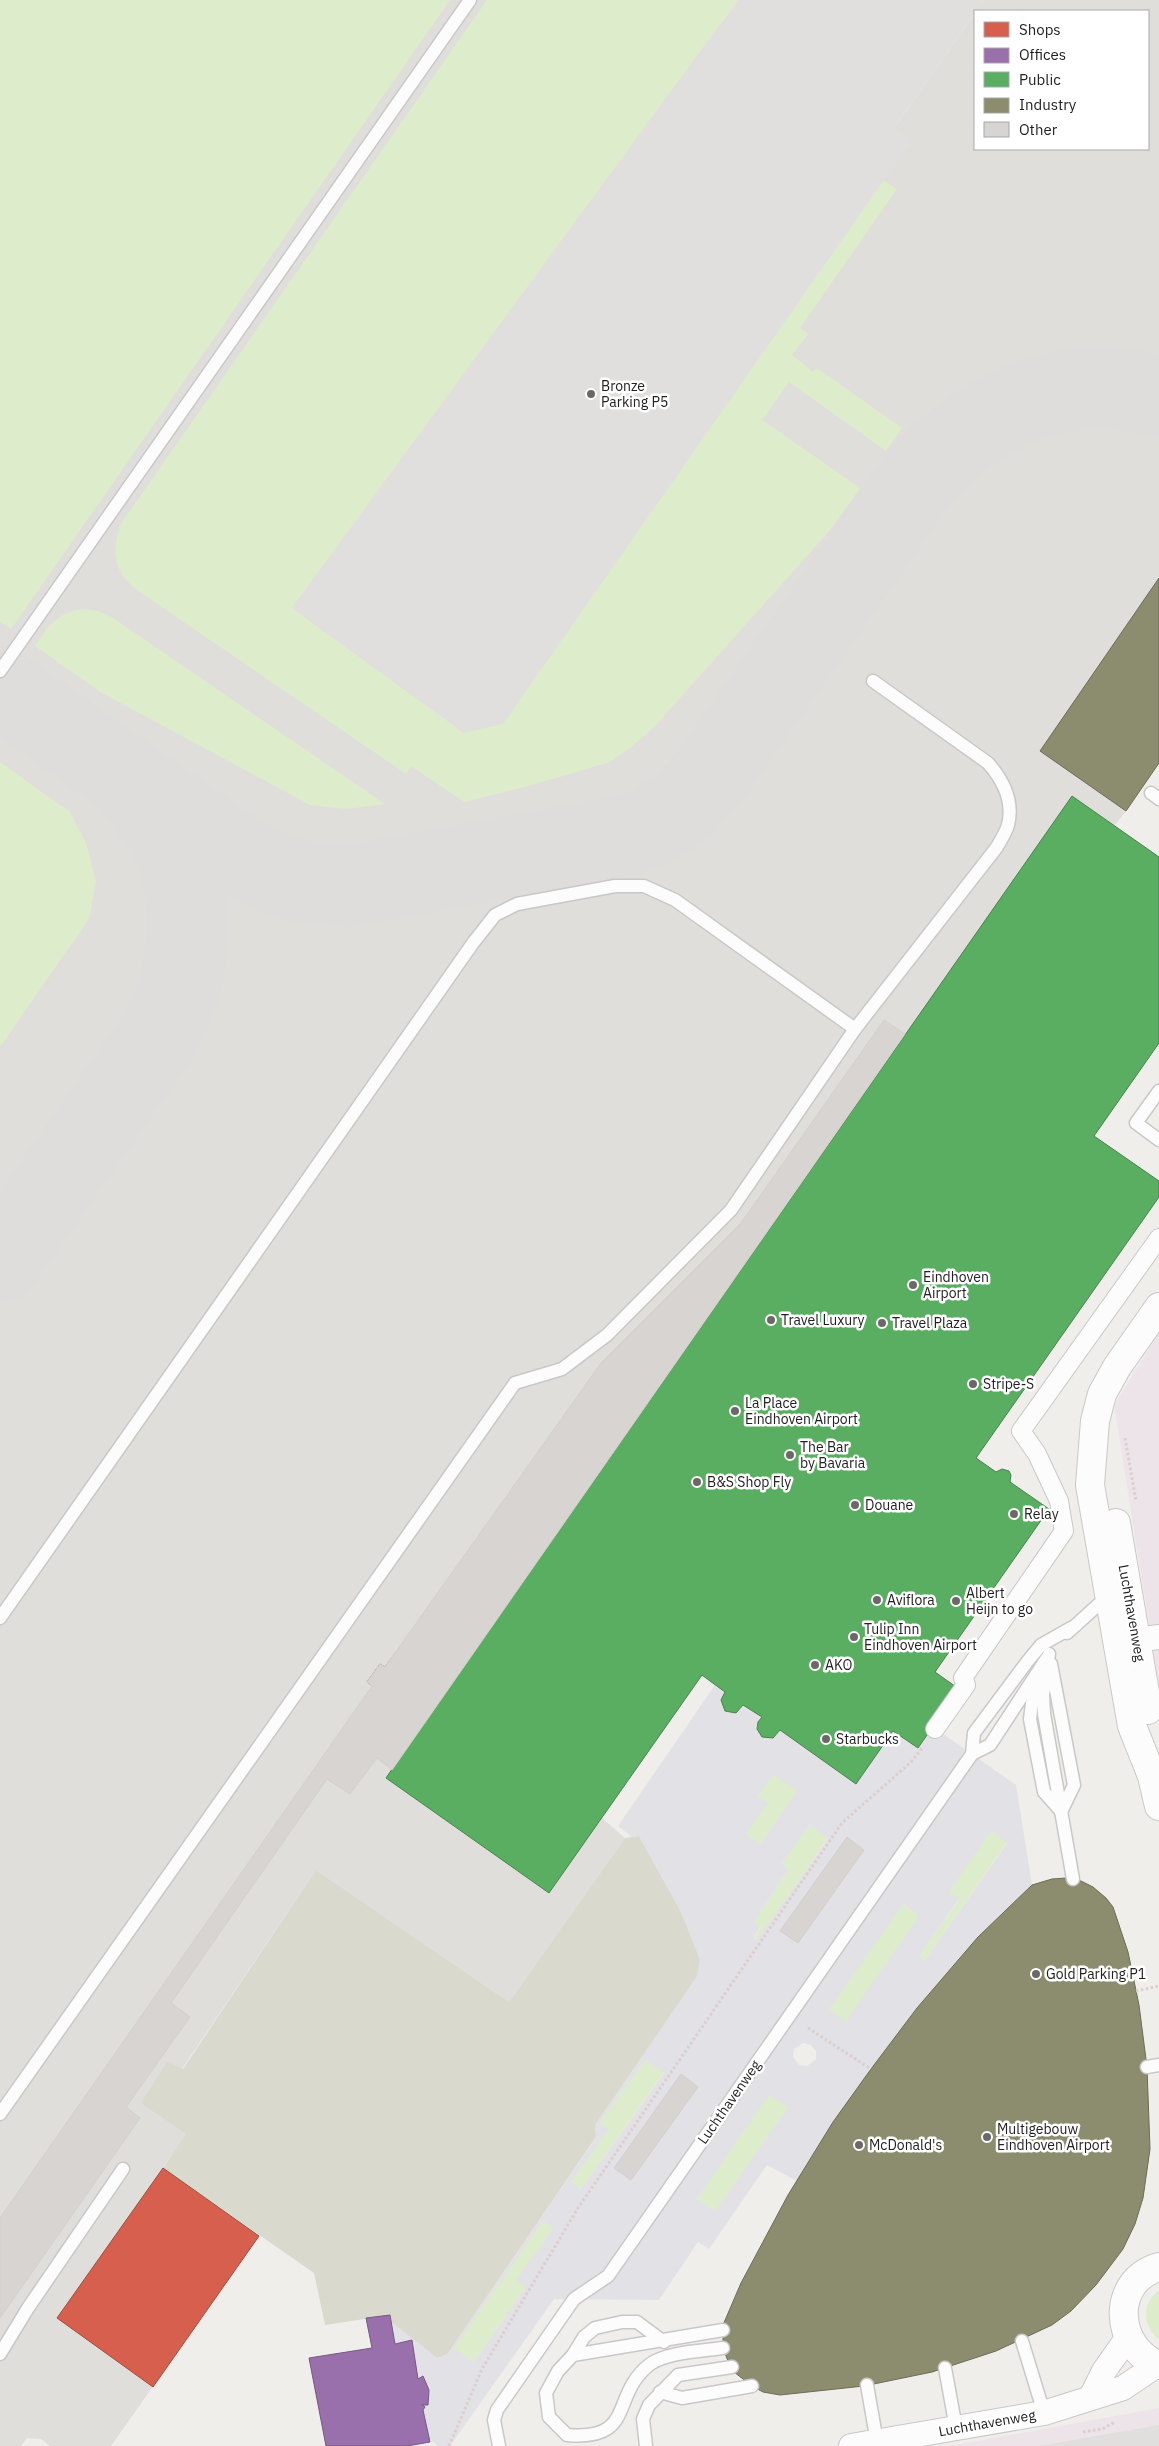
<svg xmlns="http://www.w3.org/2000/svg" width="1159" height="2446" font-family="'IBM Plex Sans',sans-serif">
	<style>
		.industrial { fill: #ede4e9 }
		.airport { fill: #e0deda }
		.construction { fill: #d9d9cd }
		.grass { fill: #ddeccb }
		.parking { fill: #e0dfde }
		.plaza { fill: #e2e1e5; fill-rule: evenodd }
		.shops { fill: #d6604d; stroke: #a04d40 }
		.offices { fill: #9970ab; stroke: #755982 }
		.public { fill: #5aae61; stroke: #49844e }
		.industry { fill: #8c8c6e; stroke: #6c6c57 }
		.lines { fill: none; stroke-linecap: round; stroke-linejoin: round }
		.taxiway { stroke: #dedddc; stroke-width: 82 }
		.building { fill: #d7d4d2; stroke: #d3d0cc }
		.service-casing { stroke: #c9c8c7; stroke-width: 15 }
		.pedestrian-casing { stroke: #c9c8c7; stroke-width: 20 }
		.minor-casing { stroke: #c9c8c7; stroke-width: 26 }
		.tertiary-casing { stroke: #c9c8c7; stroke-width: 30 }
		.path { stroke: #dccecd; stroke-width: 3; stroke-dasharray: 2.5 2.5; stroke-linecap: butt }
		.service { stroke: #fdfcfc; stroke-width: 12 }
		.pedestrian { stroke: #fdfcfc; stroke-width: 18 }
		.minor { stroke: #fdfcfc; stroke-width: 24 }
		.tertiary { stroke: #fdfcfc; stroke-width: 28 }
		.poi-dot { fill: #6a6968; stroke: #fff; stroke-width: 2 }
		.labels { text-anchor: middle; dominant-baseline: central; stroke-width: 5; stroke-linejoin: round; paint-order: stroke }
		.poi-label { font-size: 14px; fill: #222; stroke: #fff; text-anchor: start }
		.street-label { font-size: 14px; fill: #222; stroke: #fff }
	</style>
	<rect width="100%" height="100%" fill="#f0eeeb"/>
	<!-- industrial -->
	<g class="industrial">
		<path d="M1159,1333V1686L1114,1405Z"/>
		<path d="M1159,2408V2446H949Z"/>
	</g>
	<!-- airport -->
	<path class="airport" d="M0,0H728L503,724L911,140L894,128L975,13V149H1148V11H976L984,0H1159V578L1040,751L1126,811L1114,826L1159,857V1043L1094,1136L1159,1181V1197L976,1458L996,1472L1002,1469L1009,1471L1011,1475V1482L1049,1509L935,1672L933,1727L918,1748L893,1731L856,1784L780,1730L773,1738L762,1737L757,1729L758,1722L761,1718L743,1705L741,1709L734,1713L725,1711L721,1704L724,1693L702,1676L602,1818L625,1838L509,2002L316,1870L182,2069L187,2134L163,2167L259,2236L111,2446H50L41,2439L27,2438L21,2446H0Z"/>
	<!-- construction -->
	<path class="construction" d="M639,1836L680,1910L695,1943L700,1960L698,1976L596,2125V2137L447,2355L437,2358L391,2322L390,2315L325,2325L314,2273L163,2168L186,2134L141,2103L167,2062L183,2069L316,1870L509,2002L625,1838Z"/>
	<!-- grass -->
	<g class="grass">
		<path d="M0,0H450L11,629L0,622Z"/>
		<path d="M487,0H738L292,608L464,733L883,180L897,189L800,328L808,334L792,355L813,372L817,368L902,428L886,451L789,382L762,420L860,488L831,529L655,726L635,744L610,762L532,785L464,802L411,766L406,774L134,588C112,568 113,552 120,525Z"/>
		<path d="M82,609L98,611L113,618L385,804L347,809L310,805L102,693L35,646C48,626 57,613 82,609Z"/>
		<path d="M0,762L70,812L86,843L96,881L89,919L0,1047Z"/>
		<path d="M774,1774L798,1791L760,1844L746,1834L767,1803L758,1796Z"/>
		<path d="M810,1825L828,1838L757,1941L754,1939L760,1928L754,1922L789,1869L782,1863Z"/>
		<path d="M991,1831L1007,1842L925,1960L919,1956L959,1900L948,1892Z"/>
		<path d="M902,1904L920,1916L846,2022L829,2010Z"/>
		<path d="M645,2060L664,2072L581,2189L571,2182L608,2129L600,2123Z"/>
		<path d="M769,2094L788,2107L715,2212L697,2199Z"/>
		<path d="M542,2220L553,2228L517,2281L526,2287L474,2362L453,2348Z"/>
		<path d="M1159,2290V2340C1142,2325 1141,2304 1159,2290Z"/>
	</g>
	<!-- parking -->
	<g class="parking">
		<path d="M738,0H984L894,128L912,140L503,724L464,733L292,608Z"/>
		<path d="M1159,2425V2446H1039Z"/>
	</g>
	<!-- plaza -->
	<path class="plaza" d="M715,1685L725,1692L721,1700L725,1711L736,1713L743,1705L762,1717L758,1722L757,1729L762,1737L773,1738L780,1730L856,1784L893,1731L918,1748L933,1727L1016,1785L1032,1885L978,1937L917,2008L834,2122L797,2181L767,2165L709,2249L698,2242L659,2300L554,2299L450,2446H438L429,2438L423,2410L425,2407L422,2404L428,2405L429,2390L423,2376L418,2379L413,2341L409,2340L395,2344L391,2322L437,2358L447,2354L596,2138L595,2125L697,1976L700,1960L680,1910L639,1836L632,1837L618,1826ZM774,1775L797,1791L760,1844L746,1834L768,1803L758,1796ZM810,1825L828,1839L756,1941L754,1938L760,1927L754,1922L789,1869L782,1863ZM991,1831L1007,1843L925,1960L919,1956L959,1899L949,1892ZM903,1904L919,1916L846,2021L829,2010ZM803,2043L811,2045L816,2051V2059L807,2066L799,2065L793,2057L794,2049ZM645,2060L664,2073L581,2189L571,2182L609,2129L600,2123ZM769,2095L788,2107L715,2211L697,2199ZM543,2221L553,2228L516,2281L526,2287L474,2362L454,2348Z"/>
	<!-- shops -->
	<path class="shops" d="M163,2168L259,2236L153,2387L57,2318Z"/>
	<!-- offices -->
	<path class="offices" d="M390,2315L395,2344L412,2340L418,2379L423,2376L429,2390L428,2405H422L425,2407L423,2410L430,2442L407,2446H326L309,2358L372,2348L366,2318Z"/>
	<!-- public -->
	<path class="public" d="M1072,796L1159,857V1043L1094,1136L1159,1181V1197L976,1458L996,1472L1002,1469L1009,1471L1011,1475L1010,1482L1049,1509L935,1672L959,1689L918,1748L893,1731L856,1784L780,1730L773,1738L762,1737L757,1729L758,1722L762,1717L743,1705L736,1713L725,1711L721,1700L725,1692L702,1675L549,1893L386,1778L424,1723L367,1682L380,1664L385,1667L400,1647L410,1654L395,1674L437,1705Z"/>
	<!-- industry -->
	<g class="industry">
		<path d="M1159,578V763L1126,811L1040,751Z"/>
		<path d="M1066,1878L1081,1881L1093,1887L1106,1898L1113,1907L1128,1952L1139,2005L1147,2067L1150,2149L1143,2198L1135,2224L1123,2249L1096,2285L1071,2311L1052,2325L996,2351L932,2372L864,2386L780,2395L763,2392L752,2386L734,2372L728,2361L723,2348V2325L741,2283L788,2195L833,2122L871,2069L917,2008L978,1937L1032,1885L1052,1879Z"/>
	</g>
	<g class="lines">
		<!-- taxiway -->
		<g class="taxiway">
			<path d="M0,688L239,856C282,879 300,884 348,886L614,838L651,827L684,806L713,772L924,471C994,403 1061,373 1159,396"/>
			<path d="M0,1262L157,1038C162,1027 170,1016 174,1004C191,956 194,891 172,844C163,823 148,806 133,788"/>
		</g>
	</g>
	<!-- building -->
	<g class="building">
		<path d="M884,1020L905,1034L392,1770L377,1758L350,1794L327,1779L171,2003L190,2017L126,2107L140,2118L0,2318V2218L372,1686L367,1682L380,1664L385,1667L601,1363L741,1223Z"/>
		<path d="M847,1837L864,1850L798,1943L780,1931Z"/>
		<path d="M681,2074L698,2087L631,2180L614,2168Z"/>
	</g>
	<g class="lines">
		<defs>
			<g id="service">
				<path d="M0,671L470,0"/>
				<path d="M1151,793L1159,799"/>
				<path d="M1159,1091L1136,1123L1159,1140"/>
				<path d="M0,1618L473,943L495,915L517,904L615,886H644L675,900L855,1029"/>
				<path d="M1067,1633L1109,1595"/>
				<path d="M1049,1654L1043,1695L1044,1714L1073,1879"/>
				<path d="M1051,1664L1074,1785L1061,1812"/>
				<path d="M1039,1680L1033,1696L1030,1719L1044,1792L1061,1811"/>
				<path d="M972,1754L990,1745L1047,1658"/>
				<path d="M1147,2067L1159,2065"/>
				<path d="M0,2114L515,1383L562,1369L607,1335L731,1210L855,1029L997,847C1001,840 1006,832 1008,825C1014,801 1003,780 988,763L873,681"/>
				<path d="M723,2330L573,2355L558,2371L546,2393L549,2417L567,2435C636,2441 610,2396 649,2365C665,2352 702,2351 723,2348"/>
				<path d="M1022,2341L1044,2413"/>
				<path d="M0,2354L28,2308L123,2169"/>
				<path d="M573,2355L584,2337L595,2328L622,2322H637L664,2342"/>
				<path d="M945,2368L956,2428"/>
				<path d="M867,2385L877,2442"/>
				<path d="M660,2392L682,2398L752,2386"/>
				<path d="M499,2446L494,2420L497,2410L574,2299L608,2276L972,1754L974,1733L1027,1662L1041,1645L1071,1628"/>
				<path d="M646,2446L643,2419L649,2405L678,2375L732,2367"/>
			</g>
			<path id="pedestrian" d="M935,1729L966,1685L963,1678L1064,1531L1059,1501L1037,1454L1021,1431L1159,1238"/>
			<g id="minor">
				<path d="M1137,1640L1159,1637"/>
				<path d="M1091,2397L1104,2371L1128,2337"/>
				<path d="M851,2446L1044,2413L1123,2388L1157,2365"/>
			</g>
			<g id="tertiary">
				<path d="M1159,1307L1117,1367L1102,1394L1095,1421L1090,1485L1132,1726L1152,1776L1159,1806"/>
				<path d="M1116,1523L1148,1710"/>
				<path d="M1159,2267C1110,2281 1114,2348 1159,2365"/>
			</g>
		</defs>
		<!-- service casing -->
		<use href="#service" class="service-casing"/>
		<!-- pedestrian casing -->
		<use href="#pedestrian" class="pedestrian-casing"/>
		<!-- minor casing -->
		<use href="#minor" class="minor-casing"/>
		<!-- tertiary casing -->
		<use href="#tertiary" class="tertiary-casing"/>
		<!-- path -->
		<g class="path">
			<path d="M1125,1438L1136,1501"/>
			<path d="M1136,1991L1159,1986"/>
			<path d="M808,2028L871,2069"/>
			<path d="M1083,2432L1102,2429L1115,2422"/>
			<path d="M449,2446L482,2369L578,2208L842,1823L911,1762L922,1748"/>
		</g>
		<!-- service -->
		<use href="#service" class="service"/>
		<!-- pedestrian -->
		<use href="#pedestrian" class="pedestrian"/>
		<!-- minor -->
		<use href="#minor" class="minor"/>
		<!-- tertiary -->
		<use href="#tertiary" class="tertiary"/>
	</g>
	<!-- markers -->
	<g class="poi-dot">
		<circle cx="591" cy="394" r="5"/>
		<circle cx="913" cy="1285" r="5"/>
		<circle cx="771" cy="1320" r="5"/>
		<circle cx="882" cy="1323" r="5"/>
		<circle cx="973" cy="1384" r="5"/>
		<circle cx="735" cy="1411" r="5"/>
		<circle cx="790" cy="1455" r="5"/>
		<circle cx="697" cy="1482" r="5"/>
		<circle cx="855" cy="1505" r="5"/>
		<circle cx="1014" cy="1514" r="5"/>
		<circle cx="877" cy="1600" r="5"/>
		<circle cx="956" cy="1601" r="5"/>
		<circle cx="854" cy="1637" r="5"/>
		<circle cx="815" cy="1665" r="5"/>
		<circle cx="826" cy="1739" r="5"/>
		<circle cx="1036" cy="1974" r="5"/>
		<circle cx="987" cy="2137" r="5"/>
		<circle cx="859" cy="2145" r="5"/>
	</g>
	<g class="labels">
		<!-- poi labels -->
		<g class="poi-label">
			<text x="601" y="386">Bronze<tspan x="601" dy="16">Parking P5</tspan></text>
			<text x="923" y="1277">Eindhoven<tspan x="923" dy="16">Airport</tspan></text>
			<text x="781" y="1320">Travel Luxury</text>
			<text x="892" y="1323">Travel Plaza</text>
			<text x="983" y="1384">Stripe-S</text>
			<text x="745" y="1403">La Place<tspan x="745" dy="16">Eindhoven Airport</tspan></text>
			<text x="800" y="1447">The Bar<tspan x="800" dy="16">by Bavaria</tspan></text>
			<text x="707" y="1482">B&amp;S Shop Fly</text>
			<text x="865" y="1505">Douane</text>
			<text x="1024" y="1514">Relay</text>
			<text x="966" y="1593">Albert<tspan x="966" dy="16">Heijn to go</tspan></text>
			<text x="887" y="1600">Aviflora</text>
			<text x="864" y="1629">Tulip Inn<tspan x="864" dy="16">Eindhoven Airport</tspan></text>
			<text x="825" y="1665">AKO</text>
			<text x="836" y="1739">Starbucks</text>
			<text x="1046" y="1974">Gold Parking P1</text>
			<text x="997" y="2129">Multigebouw<tspan x="997" dy="16">Eindhoven Airport</tspan></text>
			<text x="869" y="2145">McDonald's</text>
		</g>
		<!-- street labels -->
		<g class="street-label">
			<text transform="translate(1132 1613) rotate(80)">Luchthavenweg</text>
			<text transform="translate(729 2102) rotate(-55)">Luchthavenweg</text>
			<text transform="translate(987 2423) rotate(-10)">Luchthavenweg</text>
		</g>
	</g>
	<!-- legend -->
	<rect x="974" y="10" width="175" height="140" fill="#ffffff" stroke="#a7a7a7"/>
	<rect x="984" y="22" width="25" height="15" fill="#d6604d" stroke="#a7a7a7"/>
	<text x="1019" y="35" font-size="15" fill="#222222">Shops</text>
	<rect x="984" y="48" width="25" height="15" fill="#9970ab" stroke="#a7a7a7"/>
	<text x="1019" y="60" font-size="15" fill="#222222">Offices</text>
	<rect x="984" y="72" width="25" height="15" fill="#5aae61" stroke="#a7a7a7"/>
	<text x="1019" y="85" font-size="15" fill="#222222">Public</text>
	<rect x="984" y="98" width="25" height="15" fill="#8c8c6e" stroke="#a7a7a7"/>
	<text x="1019" y="110" font-size="15" fill="#222222">Industry</text>
	<rect x="984" y="122" width="25" height="15" fill="#d7d4d2" stroke="#a7a7a7"/>
	<text x="1019" y="135" font-size="15" fill="#222222">Other</text>
</svg>
